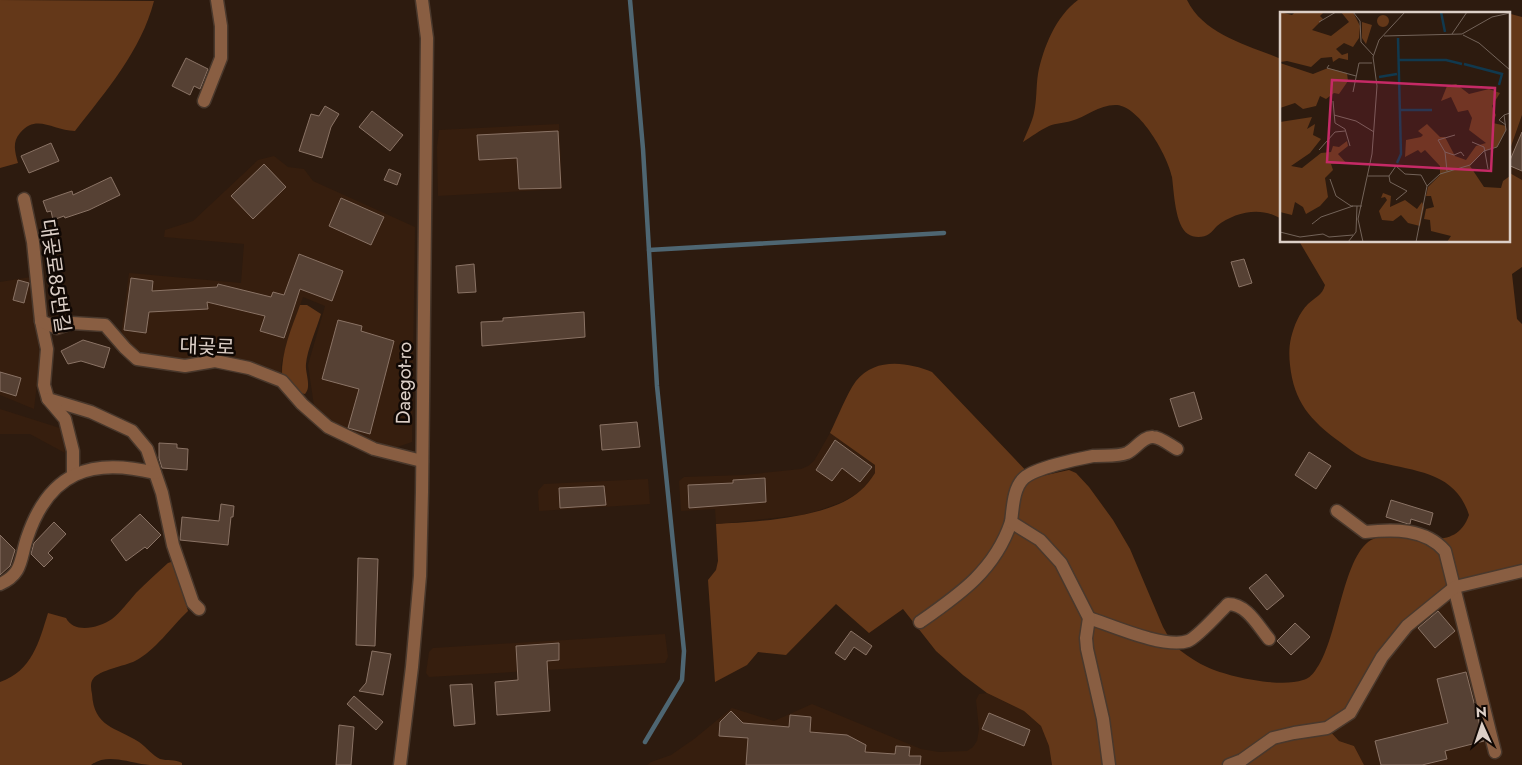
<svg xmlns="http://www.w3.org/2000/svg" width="1522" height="765" font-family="Jost,'Noto Sans KR',sans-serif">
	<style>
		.built { fill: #361e0e }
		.green { fill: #643819 }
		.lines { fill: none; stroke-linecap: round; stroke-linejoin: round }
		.stream { stroke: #4e6672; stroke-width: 4.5 }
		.building { fill: #564134; stroke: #8a7365 }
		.minor-casing { stroke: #49382c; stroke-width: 15 }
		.minor { stroke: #895e42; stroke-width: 12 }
		.labels { text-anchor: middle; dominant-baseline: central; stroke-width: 5; stroke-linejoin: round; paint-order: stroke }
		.street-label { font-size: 20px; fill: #dccfc7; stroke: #100804 }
		.inset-river { fill: none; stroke: #11394e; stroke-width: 2.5 }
		.inset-road { fill: none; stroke: #736359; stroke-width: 1 }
		.view { fill: #c52a66; fill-opacity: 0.15; stroke: #c52a66; stroke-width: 2.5 }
		.inset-edge { fill: none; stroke: #dccfc7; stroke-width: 2.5 }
	</style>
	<rect width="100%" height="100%" fill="#2d1b0f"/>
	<!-- built -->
	<g class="built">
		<path d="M1522,115V180L1508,172V155Z"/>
		<path d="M559,124L562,189L438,196L437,147L439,130Z"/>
		<path d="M274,156L288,167L304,169L313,181L415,227L412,442L394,448L344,430L329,420L314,406L308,365L325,306L303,297L291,331L281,365L282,376L261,366L223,356L183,362L139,356L121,335L129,273L241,283L244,244L164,237L165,230L193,221L258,160Z"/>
		<path d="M31,277L40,359L34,409L0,395V282Z"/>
		<path d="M0,409L63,429L65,453L30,434H0Z"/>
		<path d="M830,433L875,465V473L870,480L860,492L842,502L820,510L802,515L728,523L716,524L715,509L681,511L679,481L684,477L744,475L801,469L808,466L814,461Z"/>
		<path d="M648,479L650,504L539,511L538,491L544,484Z"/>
		<path d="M1522,571V765H1364L1354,746L1339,741L1327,728L1382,657L1455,587Z"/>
		<path d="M665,634L668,657L665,663L429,677L426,673L429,652L433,648Z"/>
		<path d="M987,693L1024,711L1041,726L1049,746L1052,765H647L651,762L671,755L694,739L732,708L774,721L812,704L921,749L939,752L967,751L973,747L977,741L979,729L976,700L979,694Z"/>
	</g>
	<!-- green -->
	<g class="green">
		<path d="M0,0L154,1C141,51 106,91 75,131C53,131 37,113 20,133C12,142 15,152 18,163L0,168Z"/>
		<path d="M1078,0H1187C1204,35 1248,45 1281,59V219C1261,206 1235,212 1217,226C1215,228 1212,232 1209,234C1204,238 1193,238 1188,234C1175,226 1174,192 1172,177C1168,156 1140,107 1117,105C1100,104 1086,117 1071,121C1064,123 1056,123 1049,126C1040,130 1031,137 1023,142C1027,132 1032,122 1034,113C1037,100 1036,86 1038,74C1043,48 1056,16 1078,0Z"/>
		<path d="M1464,11L1507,13L1522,17V115L1508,155V14H1452Z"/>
		<path d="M1508,172L1522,180V267L1512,274L1517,319L1522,324V571L1455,587L1407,626L1350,713L1327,728L1339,741L1354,746L1364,765H1052L1049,746L1041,726L1024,711L987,693L963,675L936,651L903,609L869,633L836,604L786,655L758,652L747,665L715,682L708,580L716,570L718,561L716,524C756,522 830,518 860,491C866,486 871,479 875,473V465L830,433C838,417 846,395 856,381C875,357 908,362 932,372L1033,478L1069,470L1076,473L1089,487L1113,520L1130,549L1163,627C1168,636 1173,645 1181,651C1189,657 1198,663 1207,667C1228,677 1281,688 1303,680C1308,679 1312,675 1315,671C1338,642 1342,557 1371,540C1399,524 1453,561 1469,515C1457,476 1423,472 1387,464C1379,462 1370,461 1362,457C1354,453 1347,447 1340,442C1310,420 1294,402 1290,365C1289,356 1289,346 1291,338C1294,326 1299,313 1308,304C1315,297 1322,296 1325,285L1299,241H1508Z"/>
		<path d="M300,305H307L321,314C317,328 307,350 306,364C305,373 312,387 305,394L300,393L282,376C281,352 292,327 300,305Z"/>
		<path d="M174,561L188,611C172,626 155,651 135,661C125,666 99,670 93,679C90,683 91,689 92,694C94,727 115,727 139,742C146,747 153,756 160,759C167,761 175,759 182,763V765C171,765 160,765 150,765C132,764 108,752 91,765H0V682C32,671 39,642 48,613L66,618C74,634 99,628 112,619C121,612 128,602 136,593C146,583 157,573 168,563Z"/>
	</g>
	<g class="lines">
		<!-- stream -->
		<g class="stream">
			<path d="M630,0L643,149L657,386L684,651L682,680L645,742"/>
			<path d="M649,250L944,233"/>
		</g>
	</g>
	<!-- building -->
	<g class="building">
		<path d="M186,58L208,69L200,89L194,86L190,95L172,86Z"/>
		<path d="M325,106L339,114L331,127L322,158L299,151L311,114L319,116Z"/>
		<path d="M372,111L403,135L390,151L359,127Z"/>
		<path d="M558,131L561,188L519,189L517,158L479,160L477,135Z"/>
		<path d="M1522,132V171L1508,165Z"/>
		<path d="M51,143L59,161L29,173L21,156Z"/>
		<path d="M264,164L286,187L253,219L231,196Z"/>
		<path d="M389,169L401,174L397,185L384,180Z"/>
		<path d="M111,177L120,195L89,210L65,218L64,216L53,220L51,211L47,212L43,201L72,191L73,195Z"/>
		<path d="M341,198L384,217L371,245L329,226Z"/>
		<path d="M299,254L343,271L332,301L300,289L284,338L260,331L265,316L207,302L208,309L149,312L146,333L124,330L131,278L153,281L152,291L217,287L218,284L271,297L273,292L284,295Z"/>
		<path d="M1244,259L1252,283L1239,287L1231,262Z"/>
		<path d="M474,264L476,292L458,293L456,266Z"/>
		<path d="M18,280L29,283L24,303L13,300Z"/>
		<path d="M584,312L585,337L482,346L481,322L503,321V318Z"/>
		<path d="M338,320L362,326L361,331L394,341L370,434L348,428L359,389L322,379Z"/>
		<path d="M83,340L110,348L104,368L81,361L68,364L61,351Z"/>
		<path d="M0,372L21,378L16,396L0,391Z"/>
		<path d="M1194,392L1202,419L1179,427L1170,399Z"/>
		<path d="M637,422L640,447L602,450L600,425Z"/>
		<path d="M835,440L872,467L860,482L842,468L832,481L816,470Z"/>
		<path d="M159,443L177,444V448L188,449L187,470L162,468L159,458Z"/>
		<path d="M1309,452L1331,466L1316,489L1295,475Z"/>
		<path d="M765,478L766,502L689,508L688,485L733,483V480Z"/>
		<path d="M604,486L606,505L560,508L559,488Z"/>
		<path d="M1391,500L1433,513L1430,525L1411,519L1410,524H1408L1386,517Z"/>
		<path d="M221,504L234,506L233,517H231L228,545L180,540L182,517L219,521Z"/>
		<path d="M140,514L161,535L147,549L145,547L126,561L111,540Z"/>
		<path d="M54,522L66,534L48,553L53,558L44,567L31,554L34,543Z"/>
		<path d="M0,535L15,550L10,566L0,575Z"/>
		<path d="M358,558L378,559L375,646L356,645Z"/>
		<path d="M1266,574L1284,596L1267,610L1249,588Z"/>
		<path d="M1438,611L1455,631L1435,648L1418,628Z"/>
		<path d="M1295,623L1310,637L1291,655L1277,641Z"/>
		<path d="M851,631L872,646L866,655L854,647L845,660L835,653Z"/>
		<path d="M559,643V660L547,661L550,711L497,715L495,682L518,680L516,646Z"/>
		<path d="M372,651L391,654L383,695L359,691L366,683Z"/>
		<path d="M1466,672L1484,741L1445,751L1447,759L1422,765H1381L1375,741L1448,723L1437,679Z"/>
		<path d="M472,684L475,724L454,726L450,685Z"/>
		<path d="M354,696L383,722L376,730L347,704Z"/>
		<path d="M731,711L743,723L789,727L790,715L811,717L810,732L847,735L866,745L865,752L895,754L896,746L910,747L909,756H921L920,765H746L748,738L719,736L720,722Z"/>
		<path d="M989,713L1030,730L1024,746L982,729Z"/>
		<path d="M339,725L354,727L351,765H336Z"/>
	</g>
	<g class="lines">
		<defs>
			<g id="minor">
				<path d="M204,101L221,58V26L217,0"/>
				<path d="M24,199L33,242L41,321L47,349L44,385L48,399L91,412L132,431L147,449L162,493L173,545L193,603L199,609"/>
				<path d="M41,321L57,328L72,323L105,325L125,348L137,359L185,366L215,361L249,368L282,381L302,404L328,427L374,449L422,461"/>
				<path d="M48,399L65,419L73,451V475"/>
				<path d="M1337,511L1365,532C1393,529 1425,528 1445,551L1495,752"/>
				<path d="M0,584C23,574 20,559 27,538C49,472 91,457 155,473"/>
				<path d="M1089,618C1113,626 1165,649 1188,641C1197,638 1220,612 1228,604C1247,604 1258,626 1269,639"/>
				<path d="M920,622C960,594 995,570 1011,522"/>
				<path d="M400,765L412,667L420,576L422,492L427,38L422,0"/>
				<path d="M1109,765L1103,719L1087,649L1086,638L1089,618L1061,563L1040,540L1011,522C1013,508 1013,488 1024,478C1035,468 1077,459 1093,456C1104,455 1117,457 1127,453C1136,449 1143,436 1153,437C1160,437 1170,445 1177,449"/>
				<path d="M1229,765L1242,760L1273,738L1294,733L1327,728L1350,713L1382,657L1407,626L1455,587L1522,571"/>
			</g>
		</defs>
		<!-- minor casing -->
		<use href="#minor" class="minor-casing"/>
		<!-- minor -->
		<use href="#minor" class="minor"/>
	</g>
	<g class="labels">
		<!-- street labels -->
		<g class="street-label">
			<text transform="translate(55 276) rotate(82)">대곶로85번길</text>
			<text transform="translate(207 347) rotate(2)">대곶로</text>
			<text transform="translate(404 383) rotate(-89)">Daegot-ro</text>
		</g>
	</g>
	<!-- overview -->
	<g transform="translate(1280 12)">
		<rect width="230" height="230" fill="#2d1b0f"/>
		<path d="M0,0L12,3L15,0H44L40,4L43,7L32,18L51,24L69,10L61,0H73L80,14L79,26L73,35L64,31L56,37L62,43L68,41V48L59,46L53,50L52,45L41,46L31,55L7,49L0,50ZM97 9a6 6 0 1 1 12 0a6 6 0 1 1-12 0ZM82,10L92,13L86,32L82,26ZM0,51L33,62L48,56L67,61L68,69L59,82L54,81L46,87L40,84L36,94L23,97L15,91L0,96ZM176,72L189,82L209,77L220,81L212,94L216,103L213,111L226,114V118L217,135L204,139L190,154L204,175L221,176L223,169L230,164V230H167L171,224L151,219L150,208L144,207L146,197L154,195L151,184H146L148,175L160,163V154L145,138L141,141L138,138L125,145L126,128L141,125L143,123L138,119L147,112L160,125H165L175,144L186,148L196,134L206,131L189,118L192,106L188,98L178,100L171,85L161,89L167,74ZM32,105L27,117L35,112L33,123L41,127L30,141L11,154L22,156L41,141L51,140L53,134L59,135L67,129L68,134L58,142L67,152H51L53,158L45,166L48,185L40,194L26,202L23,195L15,190L12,203L0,200V110ZM103,181L111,184L110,195L125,188L137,197L142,190L144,195L140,214L128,211L121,203L113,209L102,208L99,199L107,188L105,185L101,186Z" fill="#643819"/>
		<path class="inset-river" d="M161,0L165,20M119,48H166L182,52M184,52L222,62L219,73M99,65L117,62M120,98H152M117,151L121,142L118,26"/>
		<path class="inset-road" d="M73,0L80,9L81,30L93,43M39,10L56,0M172,22L187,0M183,23L199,31L230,58M104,24L182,22L212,5L230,1M49,53L47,56L76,64M73,80L79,51H92M53,89L55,111L65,117L70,134M54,103L76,109L94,120M224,103L219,108L226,113M192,130L204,135L208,157M39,138L55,120L65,119M165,140L174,143L181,140L184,144M167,159L165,140L158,128L175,123M88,164H109L116,154L125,162L141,163L147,174M109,164L110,170L127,179L116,188M50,167L56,184L71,194H82M32,212L41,205L73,194M0,220L20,225L43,222L49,225L73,223M68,230L76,220L77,194M83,230L78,207L92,142L97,74L93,45L99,28L125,0M136,230L147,174L160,162L190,153L204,139L217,135L226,118L224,103L230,101"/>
		<path class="view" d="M52,68L215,76L211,159L47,150Z"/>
		<rect width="230" height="230" class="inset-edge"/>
	</g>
	<!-- north arrow -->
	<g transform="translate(1482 725) rotate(357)" stroke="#100804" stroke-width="4" paint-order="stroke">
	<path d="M0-4L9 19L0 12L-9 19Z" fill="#dccfc7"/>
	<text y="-8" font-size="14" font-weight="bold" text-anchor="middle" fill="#dccfc7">N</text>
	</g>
</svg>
